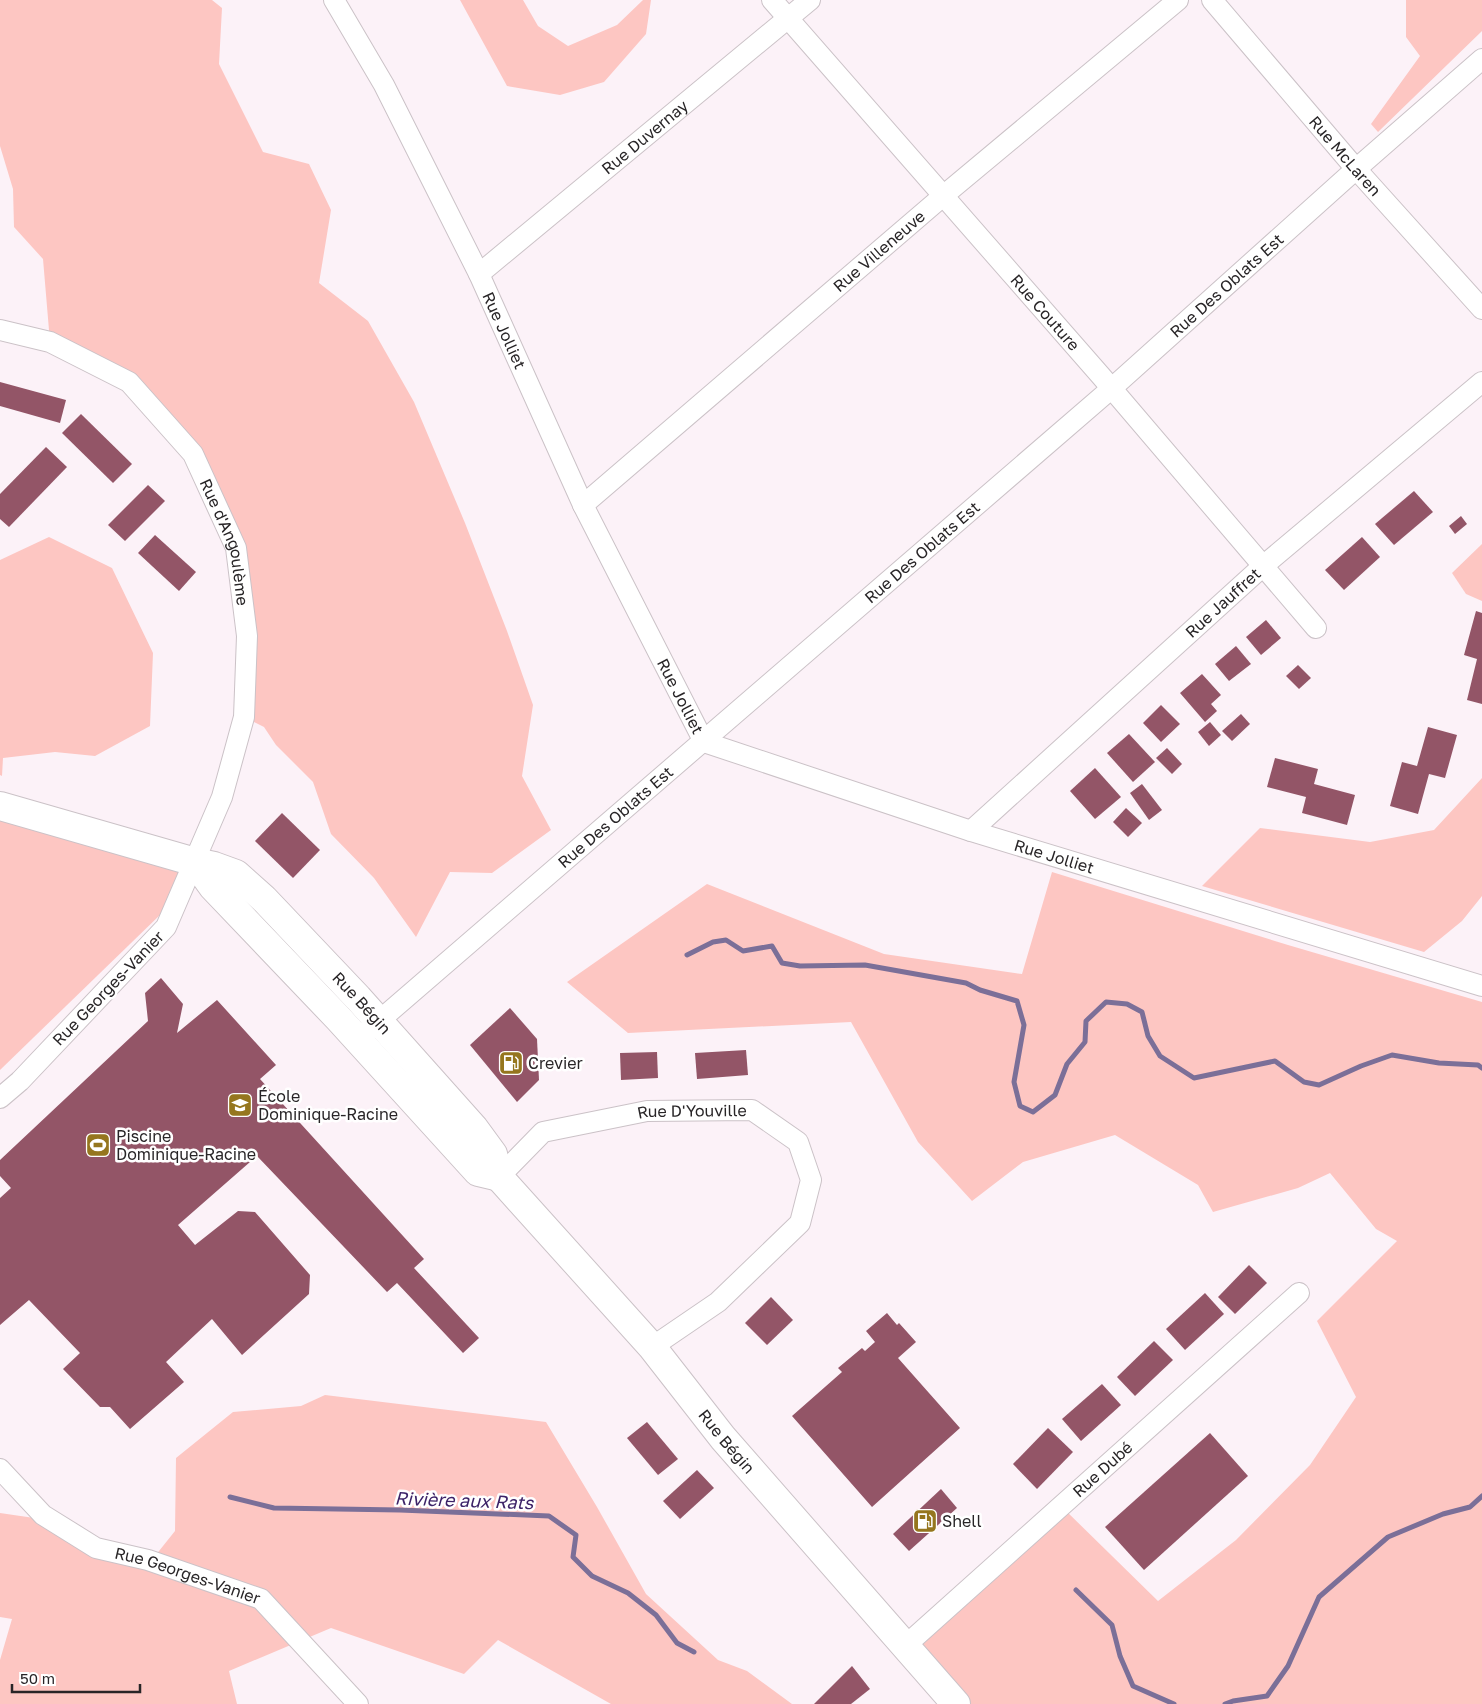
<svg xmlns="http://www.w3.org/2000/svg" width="1482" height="1704" font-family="'Golos Text',sans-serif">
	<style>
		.green { fill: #fdc6c2 }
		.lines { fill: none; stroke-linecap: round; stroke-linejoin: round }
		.stream { stroke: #7b6f98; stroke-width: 5 }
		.building { fill: #935567 }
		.street-casing { stroke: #cbc2c7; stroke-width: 22 }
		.secondary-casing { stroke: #cbc2c7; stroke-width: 30 }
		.street { stroke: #fff; stroke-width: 20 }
		.secondary { stroke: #fff; stroke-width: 28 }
		.labels { text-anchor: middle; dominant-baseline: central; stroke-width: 5; stroke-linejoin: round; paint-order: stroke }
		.street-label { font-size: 16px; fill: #282527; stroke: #fff }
		.poi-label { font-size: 16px; fill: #282527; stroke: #fff; text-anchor: start }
		.water-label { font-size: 18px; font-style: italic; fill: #3d2368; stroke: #fff }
	</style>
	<rect width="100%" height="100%" fill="#fcf2f8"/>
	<!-- green -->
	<g class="green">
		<path d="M0,0H212L222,8L219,64L263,152L309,164L331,210L319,283L368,321L414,402L465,523L507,631L533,705L522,776L551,830L492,873L450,872L416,937L374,878L331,834L313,782L276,745L264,727L244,717L236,548L193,454L129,382L50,342L43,259L14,227L13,189L0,146Z"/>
		<path d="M460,0H523L538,26L568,46L617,25L643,0H651L646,34L604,82L560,95L507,86Z"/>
		<path d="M1406,0H1482V31L1378,132L1371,124L1420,56L1406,37Z"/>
		<path d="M49,537L112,568L153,653L150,726L95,756L55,752L3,758L2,776L0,775V560Z"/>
		<path d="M1482,544V601L1466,594L1452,573Z"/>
		<path d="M1482,778V896L1462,921L1424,952L1202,886L1260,828L1370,842L1434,830Z"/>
		<path d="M0,807L195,862L162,913L0,1070Z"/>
		<path d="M1052,872L1288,945L1482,1002V1704H963L905,1646L1061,1506L1158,1601L1236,1540L1310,1465L1356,1397L1317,1321L1397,1241L1376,1229L1330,1173L1298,1188L1213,1212L1198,1185L1115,1135L1023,1162L972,1201L918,1142L851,1022L628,1033L567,982L707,884L884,954L1022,974Z"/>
		<path d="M325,1395L546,1422L597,1507L646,1594L718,1660L747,1671L792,1704H611L498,1640L464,1674L331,1628L229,1671L237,1704H0V1660L12,1619L0,1617V1513L41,1519L147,1566L175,1531L176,1458L233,1412L301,1406Z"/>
	</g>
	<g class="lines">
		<!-- stream -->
		<g class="stream">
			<path d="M687,955L713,942L726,940L743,951L772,946L782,963L800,966L865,965L966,983L980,990L1017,1001L1024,1025L1014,1082L1020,1106L1033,1112L1055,1095L1067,1064L1085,1042L1086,1021L1106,1002L1127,1004L1142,1012L1148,1036L1160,1056L1194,1078L1275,1061L1304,1082L1319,1085L1361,1066L1392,1055L1439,1063L1478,1065L1482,1068"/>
			<path d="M230,1497L274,1508L400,1510L549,1516L576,1535L573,1557L592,1576L628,1593L656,1615L677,1643L694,1652"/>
			<path d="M1076,1590L1112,1625L1120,1656L1133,1686L1174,1704"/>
			<path d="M1225,1704L1233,1701L1267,1696L1288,1666L1319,1597L1388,1537L1443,1514L1470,1507L1482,1496"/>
		</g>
	</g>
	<!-- building -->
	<g class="building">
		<path d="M0,382L66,400L60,423L0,406Z"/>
		<path d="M81,414L132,464L113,483L62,433Z"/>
		<path d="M46,447L67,467L9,527L0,519V494Z"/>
		<path d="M148,485L165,501L125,541L108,525Z"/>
		<path d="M1414,491L1433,512L1394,545L1375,524Z"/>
		<path d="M1461,516L1467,524L1455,534L1449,526Z"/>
		<path d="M155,535L196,572L179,591L138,553Z"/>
		<path d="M1362,537L1380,557L1344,590L1325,570Z"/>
		<path d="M1476,611L1482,613V704L1467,700L1477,659L1464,655Z"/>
		<path d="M1266,620L1281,638L1261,655L1246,637Z"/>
		<path d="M1236,646L1251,664L1229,681L1215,664Z"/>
		<path d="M1298,665L1311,678L1299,689L1286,676Z"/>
		<path d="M1202,674L1221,695L1211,704L1217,711L1205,722L1180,693Z"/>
		<path d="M1161,705L1180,724L1161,742L1143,723Z"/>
		<path d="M1241,714L1250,724L1232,741L1222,731Z"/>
		<path d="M1210,722L1221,735L1209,746L1198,732Z"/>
		<path d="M1428,727L1457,735L1445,778L1429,774L1418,814L1390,806L1402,762L1417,766Z"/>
		<path d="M1129,734L1155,762L1133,782L1107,753Z"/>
		<path d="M1167,748L1182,764L1172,774L1156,758Z"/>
		<path d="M1275,758L1318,769L1314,784L1355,795L1347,825L1302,813L1306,797L1267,787Z"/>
		<path d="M1095,768L1121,797L1095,819L1070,791Z"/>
		<path d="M1142,784L1162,810L1149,820L1130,793Z"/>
		<path d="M1126,808L1142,823L1128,837L1113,822Z"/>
		<path d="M282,813L320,850L293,878L255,841Z"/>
		<path d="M161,978L183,1004L177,1033L217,1000L276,1065L260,1079L424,1259L414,1268L479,1338L463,1353L397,1283L387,1292L257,1156L178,1225L195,1245L238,1211L255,1212L310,1275L309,1294L242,1355L212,1319L166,1362L184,1382L130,1429L110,1407H100L63,1369L80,1353L29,1300L0,1325V1198L11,1188L0,1176V1160L148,1021L145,993Z"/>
		<path d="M510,1008L537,1039L539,1080L517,1102L470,1045Z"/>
		<path d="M746,1050L748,1075L697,1079L695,1053Z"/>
		<path d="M657,1052L658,1078L621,1080L620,1053Z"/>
		<path d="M1249,1265L1267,1283L1235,1314L1218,1297Z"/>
		<path d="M1205,1293L1224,1314L1185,1350L1166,1329Z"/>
		<path d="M771,1297L793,1320L767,1345L745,1323Z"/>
		<path d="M887,1313L897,1325L899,1323L916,1342L898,1358L960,1428L872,1507L792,1416L842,1372L838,1368L862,1348L865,1351L875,1342L866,1331Z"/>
		<path d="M1154,1341L1173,1360L1135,1396L1117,1377Z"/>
		<path d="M1102,1384L1121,1405L1081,1441L1062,1419Z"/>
		<path d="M647,1422L678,1459L658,1475L627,1438Z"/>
		<path d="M1048,1428L1073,1452L1037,1489L1013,1464Z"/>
		<path d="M1210,1433L1248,1476L1144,1570L1105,1527Z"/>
		<path d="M697,1470L714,1488L680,1519L663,1501Z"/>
		<path d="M941,1489L957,1508L909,1551L893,1534Z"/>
		<path d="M852,1666L870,1689L851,1704H814Z"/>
	</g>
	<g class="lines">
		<defs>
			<g id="street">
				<path id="s1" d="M334,0L384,85L479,274L583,505L704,742L971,831L1482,986"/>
				<path id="s2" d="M772,0L1101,376L1316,628"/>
				<path id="s3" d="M1212,0L1356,169L1482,309"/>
				<path id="s4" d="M479,274L810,0"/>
				<path id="s5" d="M0,330L50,342L129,382L193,454L236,548L247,636L244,717L222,797L166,927L20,1081L0,1098"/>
				<path id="s6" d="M583,505L943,196L1178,0"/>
				<path id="s7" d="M971,831L1263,566L1482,382"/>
				<path id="s8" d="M358,1039L1112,388L1356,169L1482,59"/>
				<path id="s9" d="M499,1177L543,1132L647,1111L752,1110L798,1142L811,1180L800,1223L718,1302L652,1347"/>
				<path id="s10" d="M0,1469L43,1515L96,1548L148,1560L261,1599L358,1704"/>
				<path id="s11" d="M905,1646L1299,1293"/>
			</g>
			<g id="secondary">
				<path id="s12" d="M0,806L195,862L214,866L236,874L264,899L358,998L474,1128L493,1154L499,1177L652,1347L723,1438L956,1704"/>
				<path d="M195,862L213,887L339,1019L478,1172L499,1177"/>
			</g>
		</defs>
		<!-- street casing -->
		<use href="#street" class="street-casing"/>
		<!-- secondary casing -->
		<use href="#secondary" class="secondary-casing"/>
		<!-- street -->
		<use href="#street" class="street"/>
		<!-- secondary -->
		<use href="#secondary" class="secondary"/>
	</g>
	<!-- icons -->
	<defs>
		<symbol id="fuel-square" viewBox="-11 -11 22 22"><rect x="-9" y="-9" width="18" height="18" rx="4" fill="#95761e" stroke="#fff"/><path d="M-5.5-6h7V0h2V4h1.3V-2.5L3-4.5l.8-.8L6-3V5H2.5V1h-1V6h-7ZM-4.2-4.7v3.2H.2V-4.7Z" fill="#fff"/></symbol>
		<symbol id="school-square" viewBox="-11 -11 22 22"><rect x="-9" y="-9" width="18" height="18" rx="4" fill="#95761e" stroke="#fff"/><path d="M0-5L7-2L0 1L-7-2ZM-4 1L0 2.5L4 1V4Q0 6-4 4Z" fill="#fff"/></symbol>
		<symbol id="stadium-square" viewBox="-11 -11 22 22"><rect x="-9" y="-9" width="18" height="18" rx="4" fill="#95761e" stroke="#fff"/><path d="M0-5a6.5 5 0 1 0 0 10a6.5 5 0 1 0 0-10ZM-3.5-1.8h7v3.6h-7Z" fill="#fff"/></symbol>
	</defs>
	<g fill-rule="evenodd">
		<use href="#fuel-square" x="497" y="1049" width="28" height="28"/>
		<use href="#school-square" x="226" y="1091" width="28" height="28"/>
		<use href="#stadium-square" x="84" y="1131" width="28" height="28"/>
		<use href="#fuel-square" x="911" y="1507" width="28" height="28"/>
	</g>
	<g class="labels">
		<!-- street labels -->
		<g class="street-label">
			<text stroke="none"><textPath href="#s4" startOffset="215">Rue Duvernay</textPath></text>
			<text stroke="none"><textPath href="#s3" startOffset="205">Rue McLaren</textPath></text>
			<text stroke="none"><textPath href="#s6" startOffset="390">Rue Villeneuve</textPath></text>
			<text stroke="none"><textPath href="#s8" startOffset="1150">Rue Des Oblats Est</textPath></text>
			<text stroke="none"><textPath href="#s2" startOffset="415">Rue Couture</textPath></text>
			<text stroke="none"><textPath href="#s1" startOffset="372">Rue Jolliet</textPath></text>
			<text stroke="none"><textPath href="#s5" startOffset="331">Rue d'Angoulème</textPath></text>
			<text stroke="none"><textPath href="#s8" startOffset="745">Rue Des Oblats Est</textPath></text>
			<text stroke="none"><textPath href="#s7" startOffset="340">Rue Jauffret</textPath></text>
			<text stroke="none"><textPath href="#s1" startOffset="778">Rue Jolliet</textPath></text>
			<text stroke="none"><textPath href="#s8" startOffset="340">Rue Des Oblats Est</textPath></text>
			<text stroke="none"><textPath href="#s1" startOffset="1198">Rue Jolliet</textPath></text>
			<text transform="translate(108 988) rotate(-46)">Rue Georges-Vanier</text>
			<text stroke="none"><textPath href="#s12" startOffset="426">Rue Bégin</textPath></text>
			<text stroke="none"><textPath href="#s9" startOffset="214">Rue D'Youville</textPath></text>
			<text stroke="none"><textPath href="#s12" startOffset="999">Rue Bégin</textPath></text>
			<text stroke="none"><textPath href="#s11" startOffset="265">Rue Dubé</textPath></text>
			<text stroke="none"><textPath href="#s10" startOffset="221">Rue Georges-Vanier</textPath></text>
		</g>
		<!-- poi labels -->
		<g class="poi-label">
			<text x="528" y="1063">Crevier</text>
			<text x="258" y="1096">École<tspan x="258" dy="18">Dominique-Racine</tspan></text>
			<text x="116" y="1136">Piscine<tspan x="116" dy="18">Dominique-Racine</tspan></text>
			<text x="942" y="1521">Shell</text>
		</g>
		<!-- water labels -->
		<g class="water-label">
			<text transform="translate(464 1500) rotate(2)">Rivière aux Rats</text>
		</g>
	</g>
	<!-- scale -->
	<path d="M12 1684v8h128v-8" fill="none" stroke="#282527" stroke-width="2.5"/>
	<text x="20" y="1684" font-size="15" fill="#282527" stroke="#ffffff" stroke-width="4" paint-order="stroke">50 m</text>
</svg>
